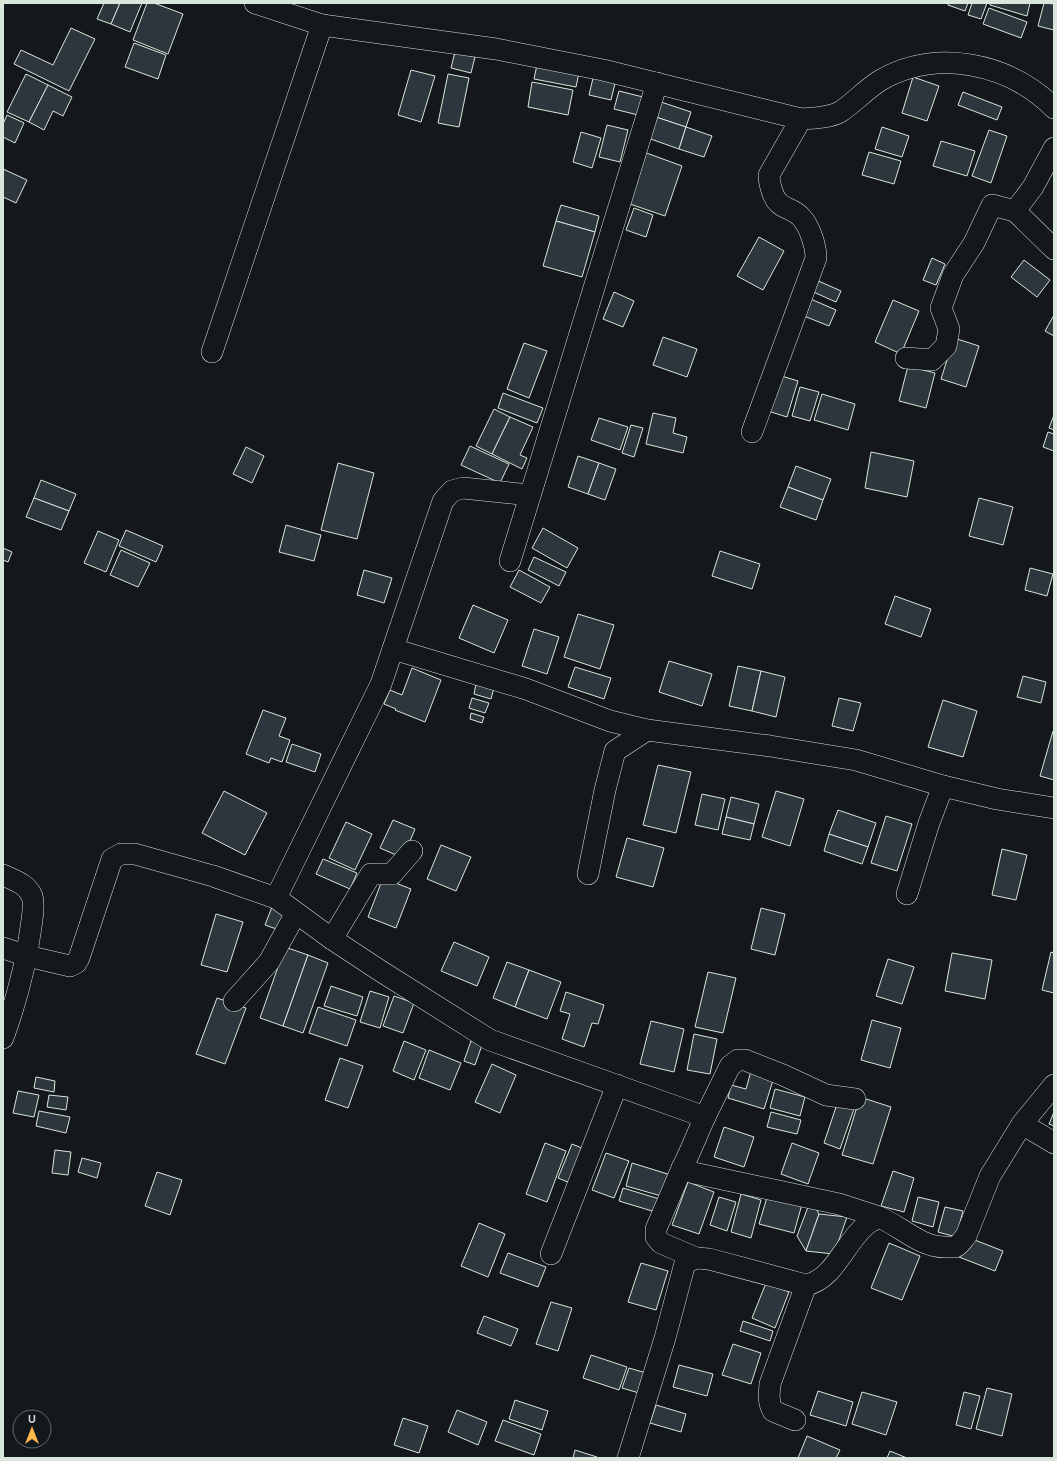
<svg xmlns="http://www.w3.org/2000/svg" width="1057" height="1461" font-family="Cabin,sans-serif">
	<style>
		.building { fill: #2c363c; stroke: #d8e6dc }
		.lines { fill: none; stroke-linecap: round; stroke-linejoin: round }
		.street-casing { stroke: #d8e6dc; stroke-width: 22 }
		.street { stroke: #14181c; stroke-width: 21 }
	</style>
	<rect width="100%" height="100%" fill="#14181c"/>
	<!-- building -->
	<g class="building">
		<path d="M104,3H120L111,24L97,19Z"/>
		<path d="M120,3H142L130,32L111,24Z"/>
		<path d="M147,3H154L183,14L168,54L133,40Z"/>
		<path d="M948,3H968L965,11L948,5Z"/>
		<path d="M972,3H987L981,19L968,15Z"/>
		<path d="M990,3H1030L1027,16L990,5Z"/>
		<path d="M1044,3L1054,4V30L1038,26Z"/>
		<path d="M989,8L1027,22L1021,38L983,24Z"/>
		<path d="M71,28L95,39L69,91L14,64L21,50L53,65Z"/>
		<path d="M134,43L166,55L158,79L125,67Z"/>
		<path d="M455,52L475,57L471,73L451,68Z"/>
		<path d="M538,60L580,68L576,87L534,79Z"/>
		<path d="M411,70L435,76L421,122L398,115Z"/>
		<path d="M26,74L48,85L29,122L7,112Z"/>
		<path d="M448,74L469,78L459,127L438,123Z"/>
		<path d="M594,74L616,79L611,100L589,95Z"/>
		<path d="M913,77L939,86L927,121L902,113Z"/>
		<path d="M532,82L573,90L568,115L528,107Z"/>
		<path d="M48,85L72,97L63,116L53,111L44,130L29,122Z"/>
		<path d="M619,91L643,97L638,115L614,109Z"/>
		<path d="M963,92L1002,107L997,120L958,105Z"/>
		<path d="M658,101L691,112L686,127L653,116Z"/>
		<path d="M7,115L24,123L15,143L3,137V124Z"/>
		<path d="M653,116L686,127L679,149L645,137Z"/>
		<path d="M607,125L628,130L620,162L599,157Z"/>
		<path d="M686,127L712,136L704,157L679,149Z"/>
		<path d="M882,127L909,136L902,157L875,149Z"/>
		<path d="M989,130L1007,136L991,183L972,176Z"/>
		<path d="M581,132L601,138L592,168L573,162Z"/>
		<path d="M941,141L975,151L967,176L933,166Z"/>
		<path d="M641,151L682,166L665,216L624,202Z"/>
		<path d="M869,152L901,161L894,184L862,175Z"/>
		<path d="M3,169L27,180L16,203L3,197Z"/>
		<path d="M561,205L599,216L595,232L556,221Z"/>
		<path d="M634,208L653,215L646,237L626,230Z"/>
		<path d="M556,221L595,232L582,277L543,266Z"/>
		<path d="M759,237L784,251L763,290L737,276Z"/>
		<path d="M932,258L945,264L936,285L923,280Z"/>
		<path d="M1024,260L1050,280L1037,297L1011,277Z"/>
		<path d="M814,279L841,291L836,302L809,290Z"/>
		<path d="M614,292L634,301L623,327L603,319Z"/>
		<path d="M806,297L836,310L829,326L799,314Z"/>
		<path d="M893,300L919,311L901,354L875,342Z"/>
		<path d="M1054,315V336L1045,331Z"/>
		<path d="M663,337L697,349L687,377L653,365Z"/>
		<path d="M954,338L979,346L966,387L941,379Z"/>
		<path d="M524,343L547,351L529,398L507,389Z"/>
		<path d="M908,366L935,373L926,408L899,401Z"/>
		<path d="M778,375L798,381L787,417L768,411Z"/>
		<path d="M800,387L819,392L810,421L792,416Z"/>
		<path d="M503,393L543,408L537,423L498,408Z"/>
		<path d="M822,394L855,404L848,430L814,420Z"/>
		<path d="M494,409L510,417L492,454L476,446Z"/>
		<path d="M653,413L676,418L673,433L687,437L683,453L646,444Z"/>
		<path d="M1054,415V430L1049,428Z"/>
		<path d="M510,417L533,427L520,455L527,458L522,469L492,454Z"/>
		<path d="M599,418L628,427L620,450L591,440Z"/>
		<path d="M631,425L643,428L634,457L622,453Z"/>
		<path d="M1048,432L1054,434V451L1043,447Z"/>
		<path d="M470,446L509,464L500,483L461,465Z"/>
		<path d="M246,447L264,456L252,483L233,474Z"/>
		<path d="M871,452L914,461L907,497L865,488Z"/>
		<path d="M578,456L599,463L588,494L568,487Z"/>
		<path d="M338,463L374,473L357,539L321,530Z"/>
		<path d="M599,463L616,469L605,500L588,494Z"/>
		<path d="M796,466L831,479L823,500L788,487Z"/>
		<path d="M41,480L76,494L69,511L34,498Z"/>
		<path d="M788,487L823,500L816,520L780,507Z"/>
		<path d="M34,498L69,511L61,530L26,517Z"/>
		<path d="M979,498L1013,507L1003,545L969,536Z"/>
		<path d="M286,525L321,535L314,561L279,552Z"/>
		<path d="M543,528L578,548L567,568L532,548Z"/>
		<path d="M126,530L163,546L156,562L119,546Z"/>
		<path d="M98,531L119,540L106,572L84,563Z"/>
		<path d="M3,548L12,552L8,562L3,560Z"/>
		<path d="M121,550L150,563L138,587L110,575Z"/>
		<path d="M720,551L760,564L752,589L712,576Z"/>
		<path d="M534,557L566,572L559,586L528,570Z"/>
		<path d="M1030,568L1053,574L1047,596L1025,590Z"/>
		<path d="M364,570L392,578L384,603L357,595Z"/>
		<path d="M519,570L550,587L541,603L510,587Z"/>
		<path d="M895,596L931,609L921,637L885,624Z"/>
		<path d="M473,605L508,620L494,653L459,638Z"/>
		<path d="M578,614L614,625L600,669L564,657Z"/>
		<path d="M534,629L559,637L547,674L522,666Z"/>
		<path d="M669,661L712,674L702,706L659,692Z"/>
		<path d="M738,666L761,671L752,711L729,706Z"/>
		<path d="M575,667L611,678L604,699L568,687Z"/>
		<path d="M412,668L441,680L425,722L395,710L396,709L384,704L390,690L402,695Z"/>
		<path d="M761,671L785,677L776,717L752,711Z"/>
		<path d="M1023,676L1046,682L1041,703L1017,697Z"/>
		<path d="M477,679L495,684L491,699L474,694Z"/>
		<path d="M472,698L489,703L485,713L469,708Z"/>
		<path d="M839,698L861,703L853,731L832,726Z"/>
		<path d="M943,700L977,711L963,757L928,747Z"/>
		<path d="M263,710L286,718L279,736L290,740L282,762L271,758L269,763L246,754Z"/>
		<path d="M471,713L484,717L482,723L470,719Z"/>
		<path d="M1053,731L1054,732V780L1040,776Z"/>
		<path d="M292,744L321,754L315,772L286,762Z"/>
		<path d="M658,765L691,772L676,833L643,825Z"/>
		<path d="M224,791L267,813L245,855L202,833Z"/>
		<path d="M776,791L804,799L790,846L762,837Z"/>
		<path d="M702,794L725,799L718,830L695,825Z"/>
		<path d="M731,797L759,804L754,824L726,817Z"/>
		<path d="M838,810L876,823L868,847L829,834Z"/>
		<path d="M886,816L912,824L897,871L871,863Z"/>
		<path d="M726,817L754,824L750,840L722,834Z"/>
		<path d="M393,820L415,829L403,858L380,848Z"/>
		<path d="M346,822L372,834L355,870L329,858Z"/>
		<path d="M829,834L868,847L862,864L824,851Z"/>
		<path d="M627,838L664,848L653,887L616,877Z"/>
		<path d="M441,845L471,857L456,891L427,879Z"/>
		<path d="M1002,849L1027,855L1016,900L992,895Z"/>
		<path d="M323,859L357,873L350,889L316,874Z"/>
		<path d="M383,878L411,889L396,928L368,917Z"/>
		<path d="M272,907L292,915L285,932L265,925Z"/>
		<path d="M761,908L785,914L775,955L751,949Z"/>
		<path d="M216,914L243,922L227,972L201,965Z"/>
		<path d="M454,942L489,957L477,986L441,971Z"/>
		<path d="M285,947L308,955L283,1026L260,1018Z"/>
		<path d="M1051,952L1054,953V993L1042,990Z"/>
		<path d="M952,953L992,960L985,999L945,991Z"/>
		<path d="M308,955L328,963L303,1033L283,1026Z"/>
		<path d="M888,959L914,967L902,1004L876,996Z"/>
		<path d="M507,962L529,970L515,1007L493,998Z"/>
		<path d="M529,970L561,982L547,1019L515,1007Z"/>
		<path d="M708,972L736,978L723,1033L695,1027Z"/>
		<path d="M331,986L363,997L357,1016L324,1006Z"/>
		<path d="M370,991L389,997L380,1028L360,1022Z"/>
		<path d="M566,992L604,1005L598,1024L592,1023L584,1047L562,1039L570,1014L560,1011Z"/>
		<path d="M394,996L414,1003L403,1033L383,1026Z"/>
		<path d="M217,998L246,1008L225,1064L196,1054Z"/>
		<path d="M318,1007L356,1020L347,1046L309,1033Z"/>
		<path d="M872,1020L901,1028L890,1068L861,1060Z"/>
		<path d="M651,1021L684,1029L674,1072L640,1064Z"/>
		<path d="M694,1034L717,1039L710,1074L687,1070Z"/>
		<path d="M404,1041L426,1050L414,1080L393,1071Z"/>
		<path d="M471,1041L482,1045L475,1065L464,1061Z"/>
		<path d="M429,1050L461,1063L450,1090L419,1078Z"/>
		<path d="M340,1058L363,1066L348,1108L325,1100Z"/>
		<path d="M492,1064L516,1075L500,1113L475,1102Z"/>
		<path d="M751,1071L774,1077L764,1109L728,1098L731,1085L746,1089Z"/>
		<path d="M36,1077L55,1081L54,1092L34,1088Z"/>
		<path d="M775,1089L805,1097L800,1116L770,1108Z"/>
		<path d="M18,1091L39,1095L34,1117L13,1113Z"/>
		<path d="M49,1095L68,1097L66,1110L47,1107Z"/>
		<path d="M860,1097L891,1107L873,1164L842,1155Z"/>
		<path d="M838,1101L855,1106L840,1149L824,1143Z"/>
		<path d="M39,1111L70,1117L66,1133L36,1126Z"/>
		<path d="M771,1112L801,1120L797,1134L767,1127Z"/>
		<path d="M1054,1112V1126L1049,1124Z"/>
		<path d="M724,1127L754,1137L744,1167L714,1157Z"/>
		<path d="M545,1143L566,1151L547,1202L526,1194Z"/>
		<path d="M792,1143L819,1153L808,1184L781,1174Z"/>
		<path d="M572,1144L589,1151L575,1185L558,1178Z"/>
		<path d="M55,1150L71,1152L68,1175L52,1173Z"/>
		<path d="M606,1153L629,1161L614,1198L592,1190Z"/>
		<path d="M82,1158L101,1163L97,1178L78,1172Z"/>
		<path d="M632,1163L671,1175L665,1197L626,1186Z"/>
		<path d="M893,1171L914,1178L904,1212L881,1206Z"/>
		<path d="M157,1172L182,1180L170,1215L145,1206Z"/>
		<path d="M688,1182L714,1192L699,1234L672,1225Z"/>
		<path d="M623,1188L666,1201L662,1214L619,1201Z"/>
		<path d="M741,1194L761,1200L751,1238L731,1232Z"/>
		<path d="M768,1194L802,1204L794,1233L759,1224Z"/>
		<path d="M719,1197L736,1202L727,1231L710,1225Z"/>
		<path d="M918,1197L939,1202L933,1227L912,1221Z"/>
		<path d="M811,1199L819,1214L806,1251L797,1236Z"/>
		<path d="M945,1207L963,1211L956,1237L938,1232Z"/>
		<path d="M819,1214L847,1217L834,1254L806,1251Z"/>
		<path d="M479,1223L505,1234L488,1277L461,1266Z"/>
		<path d="M967,1237L1003,1251L995,1271L959,1257Z"/>
		<path d="M889,1243L920,1256L902,1300L871,1288Z"/>
		<path d="M508,1253L546,1267L538,1287L500,1273Z"/>
		<path d="M641,1263L668,1271L656,1310L628,1302Z"/>
		<path d="M766,1283L789,1292L775,1328L752,1318Z"/>
		<path d="M551,1302L572,1308L558,1351L536,1344Z"/>
		<path d="M484,1316L518,1329L511,1346L477,1333Z"/>
		<path d="M743,1321L773,1331L770,1341L740,1331Z"/>
		<path d="M733,1344L761,1353L751,1384L722,1375Z"/>
		<path d="M591,1355L627,1367L619,1390L583,1378Z"/>
		<path d="M679,1365L713,1374L707,1396L673,1387Z"/>
		<path d="M629,1368L646,1373L639,1393L622,1388Z"/>
		<path d="M987,1388L1012,1394L1002,1436L976,1429Z"/>
		<path d="M818,1391L853,1402L846,1426L810,1415Z"/>
		<path d="M862,1392L897,1402L886,1435L852,1424Z"/>
		<path d="M964,1392L980,1396L971,1429L956,1425Z"/>
		<path d="M515,1400L548,1411L542,1430L509,1419Z"/>
		<path d="M656,1405L686,1414L681,1432L650,1423Z"/>
		<path d="M457,1410L487,1422L478,1445L448,1432Z"/>
		<path d="M403,1418L428,1426L419,1453L394,1445Z"/>
		<path d="M503,1420L541,1434L534,1455L495,1441Z"/>
		<path d="M807,1436L840,1450L836,1458H798Z"/>
		<path d="M575,1450L597,1457V1458H573Z"/>
		<path d="M890,1451L907,1458H887Z"/>
	</g>
	<g class="lines">
		<defs>
			<g id="street">
				<path d="M255,3L322,25L496,49L603,70L801,119C813,118 829,118 840,112C854,103 866,89 881,80C937,48 1009,63 1054,108"/>
				<path d="M1015,211L1054,249"/>
				<path d="M212,352L322,25"/>
				<path d="M906,358L932,360L946,346L949,329L941,308L953,275L974,243L992,205L1015,211L1033,187L1054,148"/>
				<path d="M752,432L816,258C816,246 810,227 801,217C790,205 778,211 772,191C770,185 769,181 769,175L801,119"/>
				<path d="M510,561L657,83"/>
				<path d="M393,649L526,689L610,721L647,730L770,746L856,760L943,786L997,799L1054,808"/>
				<path d="M588,874L605,790L615,751L647,730"/>
				<path d="M3,875C14,880 27,884 32,896C35,906 32,918 31,927C26,965 16,1002 3,1038"/>
				<path d="M907,894L929,823L943,786"/>
				<path d="M276,898L381,684L443,501L452,491L463,488L530,495"/>
				<path d="M332,939L371,874H392L412,851"/>
				<path d="M3,948L27,956L70,966L76,963L79,958L112,859L121,854H135L213,876L276,898L332,939L379,970L490,1040L705,1117C697,1134 691,1151 682,1168L694,1173L839,1204L879,1217"/>
				<path d="M234,1001L269,962L296,913"/>
				<path d="M705,1117L730,1066L738,1060H745L783,1075L826,1095L855,1099"/>
				<path d="M1022,1124L1054,1143"/>
				<path d="M682,1168L656,1229V1237L661,1243L696,1258"/>
				<path d="M551,1254L617,1085"/>
				<path d="M795,1420L773,1411C768,1402 769,1394 770,1384L806,1285"/>
				<path d="M628,1458L665,1338L685,1263L696,1258L709,1259L806,1285C834,1280 845,1242 866,1225C870,1221 875,1220 879,1217C902,1227 920,1247 945,1247C948,1247 952,1247 955,1247C960,1245 963,1239 966,1236L990,1176L1022,1124L1054,1085"/>
			</g>
		</defs>
		<!-- street casing -->
		<use href="#street" class="street-casing"/>
		<!-- street -->
		<use href="#street" class="street"/>
	</g>
	<!-- border -->
	<rect width="1057" height="1461" fill="none" stroke="#d8e6dc" stroke-width="8"/>
	<!-- north arrow -->
	<g transform="translate(32 1429)"><circle r="19" fill="#14181c" stroke="#626a69"/>
	<path d="M0-3L7 15L0 10L-7 15Z" fill="#ffb74d"/>
	<text y="-6" font-size="11" font-weight="bold" text-anchor="middle" fill="#d8e6dc">U</text>
	</g>
</svg>
